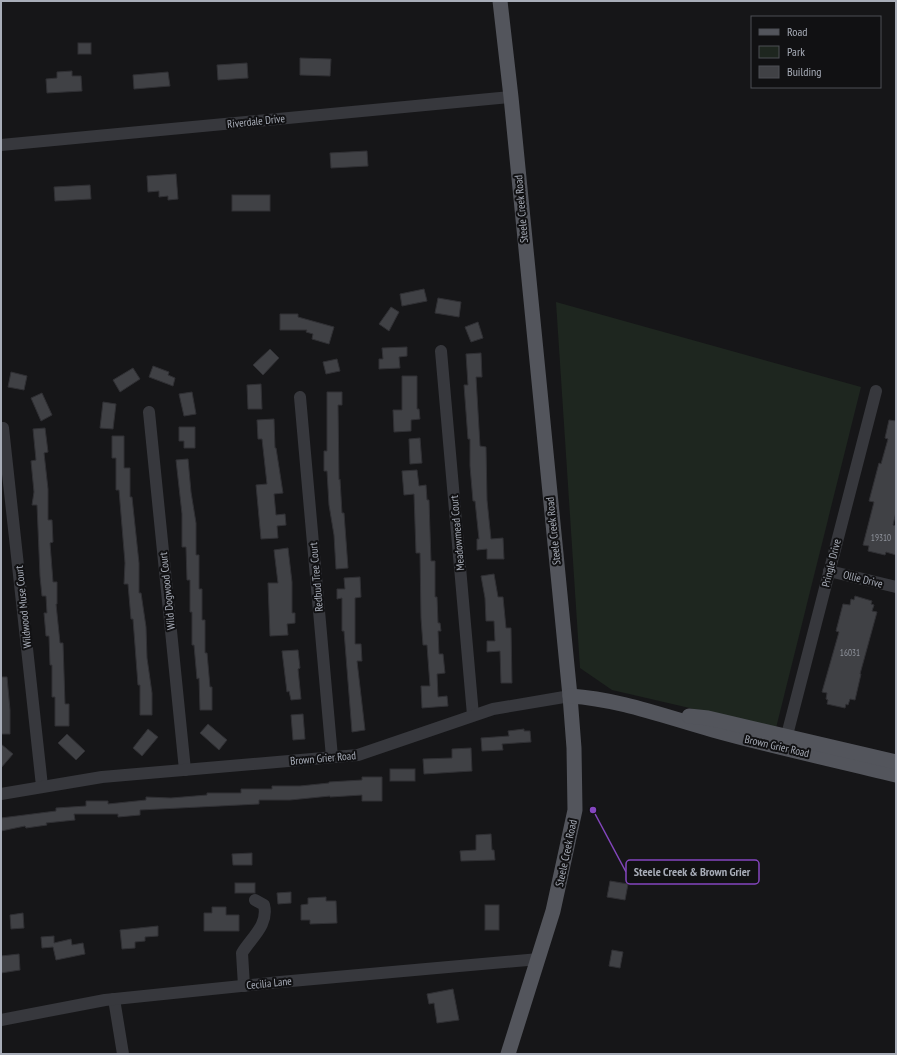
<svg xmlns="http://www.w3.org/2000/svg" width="897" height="1055" font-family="'PT Sans Narrow',sans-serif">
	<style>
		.green { fill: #1e261f }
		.building { fill: #404145; stroke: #303034 }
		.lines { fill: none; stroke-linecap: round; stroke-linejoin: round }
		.minor { stroke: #37383d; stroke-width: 12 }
		.major { stroke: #53555c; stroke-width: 15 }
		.labels { text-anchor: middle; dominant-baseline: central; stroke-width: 4; stroke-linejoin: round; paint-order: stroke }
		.number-label { font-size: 9px; fill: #8e929b }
		.street-label { font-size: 11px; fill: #a8adb8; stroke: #111113 }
		.leader { fill: none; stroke: #8446be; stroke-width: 1.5 }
		.callout-dot { fill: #8446be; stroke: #111113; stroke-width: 1.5 }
		.callout { fill: #111113; stroke: #8446be; stroke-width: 1.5 }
		.callout-label { font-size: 12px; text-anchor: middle; font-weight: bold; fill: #a8adb8 }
	</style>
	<rect width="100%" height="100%" fill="#161618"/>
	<!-- green -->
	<path class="green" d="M556,302L861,387L776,728L612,690L580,668Z"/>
	<!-- building -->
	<g class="building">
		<rect x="78" y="43" width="13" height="11"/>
		<path d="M300,58L331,59L330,76L300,75Z"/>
		<path d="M247,63L248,78L218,80L217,65Z"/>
		<path d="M72,71V76H81L82,91L47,93L46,79L57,78V72Z"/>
		<path d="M168,72L170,86L134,89L133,75Z"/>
		<path d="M367,151L368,166L331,168L330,153Z"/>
		<path d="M176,174L178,199L168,200V196L159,197V191L148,192L147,176Z"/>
		<path d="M90,185L91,199L55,201L54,187Z"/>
		<rect x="232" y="195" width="38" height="16"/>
		<path d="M424,289L427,301L402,306L400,294Z"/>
		<path d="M438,298L461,302L459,317L435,313Z"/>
		<path d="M391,307L399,312L389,331L379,324Z"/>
		<path d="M280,314H298V317L334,327L329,344L312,339L313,334L306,332L307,330H280Z"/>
		<path d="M478,322L483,338L471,342L465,327Z"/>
		<path d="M407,347V356L399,357L400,368L379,369V359H383L382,348Z"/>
		<path d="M270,349L279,358L263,375L253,365Z"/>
		<path d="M481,353L482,377H476L480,446L486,447L487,500L491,539L503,538L504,559H487V549L477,550V539H479L475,501H473L470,466V439H468L464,385H468L466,354Z"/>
		<path d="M337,359L340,371L326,374L323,362Z"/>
		<path d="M153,366L169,372L168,375L175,378L173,386L149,377Z"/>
		<path d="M133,368L140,379L120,392L113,380Z"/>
		<path d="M11,372L27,376L24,390L8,387Z"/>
		<path d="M402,376H417V409H419L420,419L411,420V431L394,432L393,410H402Z"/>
		<path d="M261,384L262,409H248L247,385Z"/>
		<path d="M192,392L196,414L184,416L179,394Z"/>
		<path d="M327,392H342V405H338L339,480L340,479L342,513H344L348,568L336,569L334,535L329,505L327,471H324V451H327Z"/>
		<path d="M42,393L52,415L41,421L31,398Z"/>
		<path d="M103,402L116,404L113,429L100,428Z"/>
		<path d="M274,419L275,448H276L283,493L274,494L276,515L285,514L286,525L277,526L278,538L261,539L256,485L267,484L262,439H258L257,420Z"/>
		<path d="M889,420L896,421V512L893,525L896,526V555L886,552L885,555L868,551L869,546L863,545L874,502L869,501L879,463L881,464L888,439L885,438Z"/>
		<path d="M179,427H195V448H184V441H179Z"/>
		<path d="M45,428L48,452L44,453L48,489V520H52L53,542L50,543L53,582H57V604H56L60,643H63L65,704H69V726H55V697H52V665H50L49,636H46L44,613H47L46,596H42L40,576L37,505H32L34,492L31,461L36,460L33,429Z"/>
		<path d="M112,436H124V468H130V497H132L139,563V593H141L146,627L147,658L152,693V715H140V685H138L133,619H131L128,584H124L125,563L119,490H116V458H112Z"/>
		<path d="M420,438L422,463L410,464L409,439Z"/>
		<path d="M188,459L191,492L196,523V555H199V589H202V620H205V653H207L210,687H212V710H200L199,678L197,679L194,645H192V612H190V580H187L186,547H182V514L176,460Z"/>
		<path d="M417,470L419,486L426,485L427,500H429L431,561H435V597H437L438,623H440L441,631H438L439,654H443L445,673L437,674L438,697L447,696L448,706L422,708L421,686H430L427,645H423L421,618L420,553H416L414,494L404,495L402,471Z"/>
		<path d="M288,548L292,582V613H295V623L287,624L288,635L270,636L268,583H278L274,550Z"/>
		<path d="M494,574L498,597H503L506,628H511L512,683H501L500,651L487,652V641H495L494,621H486L485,598L481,576Z"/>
		<path d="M360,577L361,597L355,598V644H361L362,661H357L365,730L352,732L344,631H342V598L337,599V589H345L344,578Z"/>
		<path d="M855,596L872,601L871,604L874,605L872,611L877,612L860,674H861L855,700L850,699L848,705L846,704L845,708L827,704L828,700L826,699L827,693L822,692L839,632L836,631L843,604L850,605L851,599L854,600Z"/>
		<path d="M298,650L300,668L298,669L301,699L291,700L289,691L287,692L282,651Z"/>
		<path d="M1,677H7L10,710V734H1Z"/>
		<path d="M303,714L305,739L293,740L291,715Z"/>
		<path d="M208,724L227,740L219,750L200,733Z"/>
		<path d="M148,729L158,737L142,756L133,748Z"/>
		<path d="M524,729V731H530L531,742L502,744L503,750L482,751L481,738L509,736L508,731Z"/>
		<path d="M67,734L85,751L76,760L58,743Z"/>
		<path d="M1,744L13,754L1,768Z"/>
		<path d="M471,748L472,771L424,774L423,759L452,758V749Z"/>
		<rect x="390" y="769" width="25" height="12"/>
		<path d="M362,777H382V801H362V795L330,797V796L290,800H259V804L140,810V815L118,817V814H74L75,820L46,823L47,825L26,828L25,826L1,831V818L56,811V808L86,806V801H108V804L146,800V797L171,798L207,795V793H241V789H272V786H300L329,783V782L362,780Z"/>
		<path d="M491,834L492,850H494L495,860L461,861L460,851L476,850V835Z"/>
		<path d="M252,853V865H233L232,854Z"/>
		<path d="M610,881L628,884L625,900L607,897Z"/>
		<rect x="235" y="883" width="20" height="10"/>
		<path d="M291,892V903L278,904L277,893Z"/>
		<path d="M326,897V901H336L337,923L310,924V920H301V905L308,904V898Z"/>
		<rect x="485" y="905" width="14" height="25"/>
		<path d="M212,907H226V915H239V931H204V913H212Z"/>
		<path d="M23,913L24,928L11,929L10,915Z"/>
		<path d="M158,926V936L145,937V941L135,942V948L122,949L120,930Z"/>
		<path d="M54,936V943L71,939L72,945L83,943L85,954L56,960L53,947L42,948L41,937Z"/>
		<path d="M612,950L623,952L620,968L609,966Z"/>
		<path d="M19,954L20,970L1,973V956Z"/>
		<path d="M453,989L459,1020L437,1023L434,1003L429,1004L427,994Z"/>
	</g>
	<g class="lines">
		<!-- minor -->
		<g class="minor">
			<path d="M1,145L511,97"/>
			<path d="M441,351L473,715"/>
			<path d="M300,397L332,757"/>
			<path d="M149,412L185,770"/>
			<path d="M3,428L42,786"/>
			<path d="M829,571L896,587"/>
			<path d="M787,735L876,391"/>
			<path d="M1,794L102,777L358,755L493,709L570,696"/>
			<path d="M244,986L242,953C251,938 269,925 264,905L255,900"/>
			<path d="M114,999L123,1054"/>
			<path d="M1,1020L105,1000L280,982L539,959"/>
		</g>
		<!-- major -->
		<g class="major">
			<path d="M500,1L511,97L570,696L574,748L575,810L553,911L508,1054"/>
			<path d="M570,696C619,699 666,717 713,730C774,747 835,760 896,775"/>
			<path d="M689,716L708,718L896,762"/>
		</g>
	</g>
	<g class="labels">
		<!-- number labels -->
		<g class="number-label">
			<text x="881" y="537">19310</text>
			<text x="850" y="652">16031</text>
		</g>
		<!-- street labels -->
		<g class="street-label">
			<text transform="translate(256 121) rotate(-6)">Riverdale Drive</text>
			<text transform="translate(521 209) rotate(-95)">Steele Creek Road</text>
			<text transform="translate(553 531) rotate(-96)">Steele Creek Road</text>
			<text transform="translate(457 533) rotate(-95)">Meadowmead Court</text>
			<text transform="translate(831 563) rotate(-76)">Pringle Drive</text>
			<text transform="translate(316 577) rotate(-95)">Redbud Tree Court</text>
			<text transform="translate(863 579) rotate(14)">Ollie Drive</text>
			<text transform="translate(167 591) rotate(-96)">Wild Dogwood Court</text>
			<text transform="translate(23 607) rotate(-96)">Wildwood Muse Court</text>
			<text transform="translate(777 746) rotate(13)">Brown Grier Road</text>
			<text transform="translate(323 758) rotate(-5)">Brown Grier Road</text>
			<text transform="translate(566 853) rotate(-78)">Steele Creek Road</text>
			<text transform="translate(269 983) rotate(-6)">Cecilia Lane</text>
		</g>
	</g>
	<!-- callouts -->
	<path class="leader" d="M593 810L626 872"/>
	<circle class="callout-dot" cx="593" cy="810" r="4"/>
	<rect class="callout" x="626" y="860" width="133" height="24" rx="4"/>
	<g class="callout-label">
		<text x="692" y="876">Steele Creek &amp; Brown Grier</text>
	</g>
	<!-- border -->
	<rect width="897" height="1055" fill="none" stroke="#a8adb8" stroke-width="4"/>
	<!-- legend -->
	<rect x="751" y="16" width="130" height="72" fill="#111113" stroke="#4d4f55"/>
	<rect x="759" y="29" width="20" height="6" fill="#53555c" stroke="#4d4f55"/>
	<text x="787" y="36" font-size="12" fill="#a8adb8">Road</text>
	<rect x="759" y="46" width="20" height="12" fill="#1e261f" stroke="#4d4f55"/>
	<text x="787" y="56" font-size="12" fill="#a8adb8">Park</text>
	<rect x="759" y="66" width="20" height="12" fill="#404145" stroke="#4d4f55"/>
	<text x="787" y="76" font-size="12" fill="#a8adb8">Building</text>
</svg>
